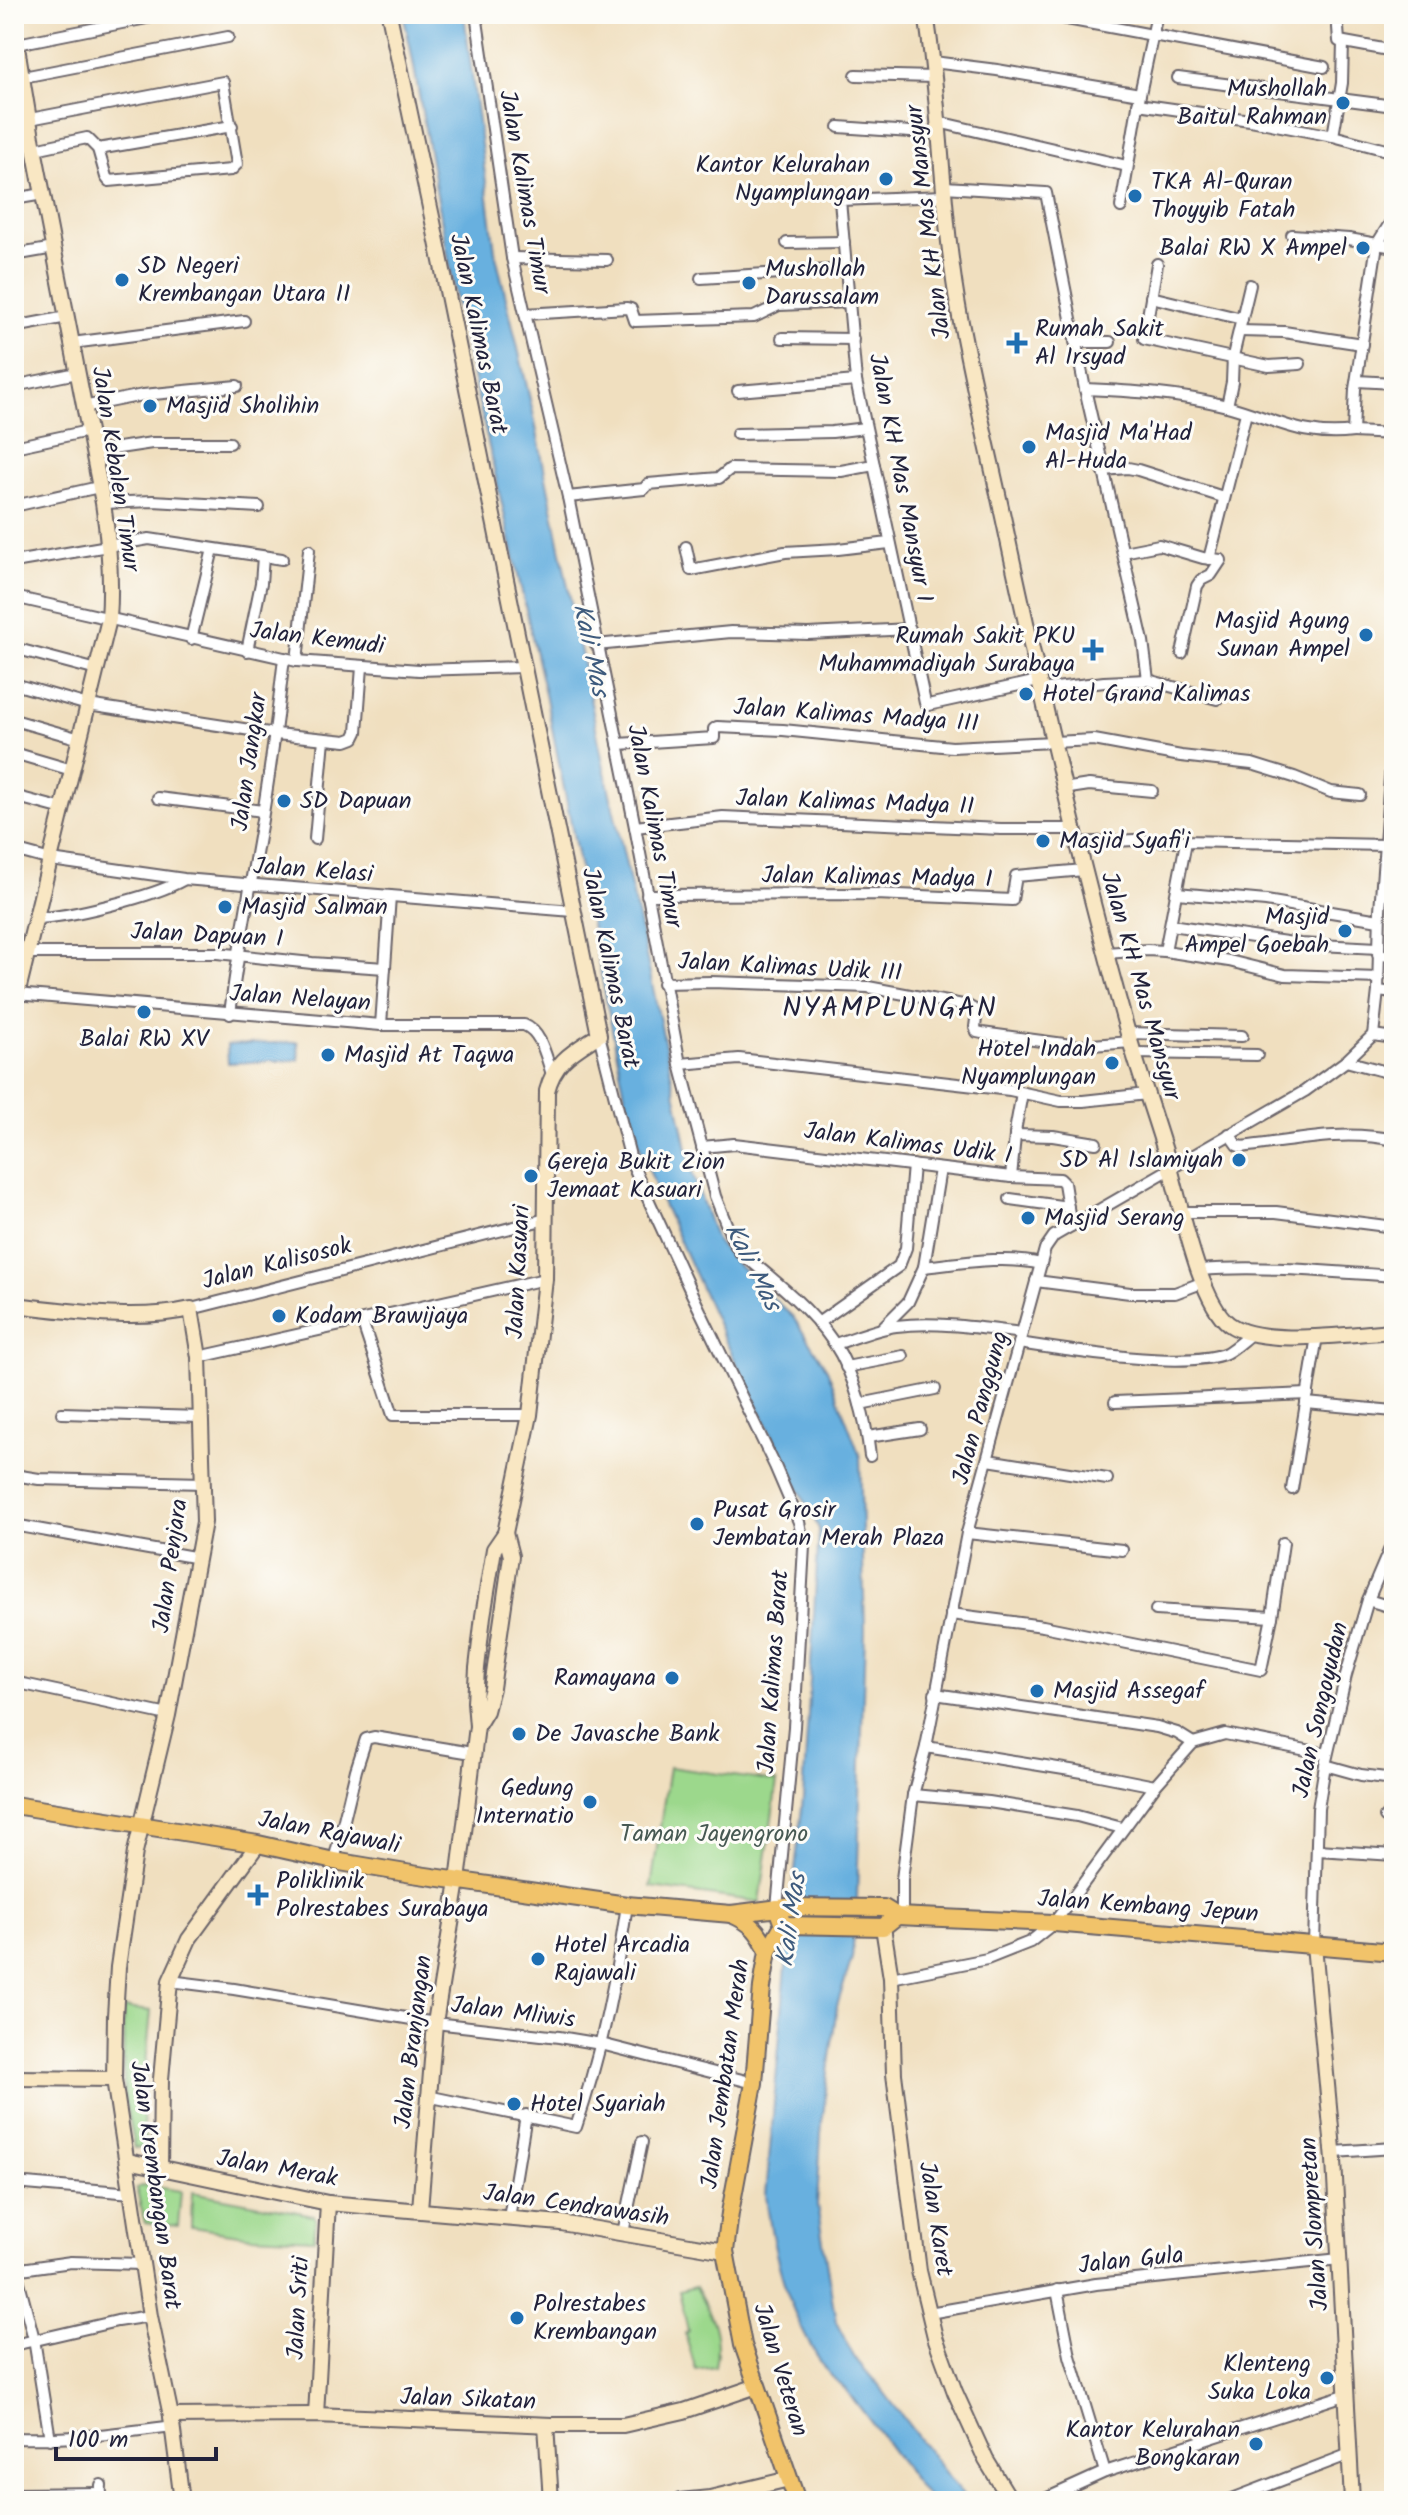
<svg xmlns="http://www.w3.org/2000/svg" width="1408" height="2515" font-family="Kalam,sans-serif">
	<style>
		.green { fill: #9cd88c; stroke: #5f7d64; stroke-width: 2 }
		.water { fill: #67b0df; stroke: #44698d; stroke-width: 2 }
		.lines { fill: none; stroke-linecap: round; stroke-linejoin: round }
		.street-casing { stroke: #6a6469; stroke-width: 14 }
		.secondary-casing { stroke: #6a6469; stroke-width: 18 }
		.primary-casing { stroke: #6a6469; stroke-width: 20 }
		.street { stroke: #fff; stroke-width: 10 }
		.secondary { stroke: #f9e7c3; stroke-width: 14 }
		.primary { stroke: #f1c36a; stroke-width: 16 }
		.poi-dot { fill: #1f6fb2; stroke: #fdfcf7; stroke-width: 3 }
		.labels { text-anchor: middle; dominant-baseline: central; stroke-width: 6; stroke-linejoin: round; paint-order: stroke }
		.poi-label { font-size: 24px; fill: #22223b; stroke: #fdfcf7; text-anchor: start }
		.street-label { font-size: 24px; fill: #22223b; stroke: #fdfcf7 }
		.park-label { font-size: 24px; fill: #475953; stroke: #fdfcf7 }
		.water-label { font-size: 26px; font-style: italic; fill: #3e5b7d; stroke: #fdfcf7 }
		.quarter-label { font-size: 28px; letter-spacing: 2px; fill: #22223b; stroke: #fdfcf7 }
	</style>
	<rect width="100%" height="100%" fill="#fdfcf7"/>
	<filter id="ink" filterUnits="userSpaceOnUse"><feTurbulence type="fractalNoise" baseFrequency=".0125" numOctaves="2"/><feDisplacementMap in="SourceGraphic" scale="16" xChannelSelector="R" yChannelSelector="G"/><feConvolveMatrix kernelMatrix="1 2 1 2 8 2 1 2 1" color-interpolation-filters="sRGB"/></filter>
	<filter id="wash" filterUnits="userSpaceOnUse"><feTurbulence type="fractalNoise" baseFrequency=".006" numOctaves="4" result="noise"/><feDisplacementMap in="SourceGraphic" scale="32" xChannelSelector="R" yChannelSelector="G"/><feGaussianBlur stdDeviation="1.8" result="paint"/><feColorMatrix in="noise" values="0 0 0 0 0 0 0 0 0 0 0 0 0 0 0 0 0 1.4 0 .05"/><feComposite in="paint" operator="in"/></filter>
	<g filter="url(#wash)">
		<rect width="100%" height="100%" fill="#f0dfbf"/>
		<!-- green -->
		<g class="green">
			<path d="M669,1767L777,1782L760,1902L651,1887Z"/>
			<path d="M123,2008L151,2011L142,2107L146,2146L134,2148L124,2095Z"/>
			<path d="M144,2185L181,2191L178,2226L145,2223L136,2188Z"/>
			<path d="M192,2192L313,2215L316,2219L314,2239L252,2236L191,2227Z"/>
			<path d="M695,2287C711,2315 722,2333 715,2367L696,2370L685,2333L688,2331L679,2291Z"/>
		</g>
		<!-- water -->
		<g class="water">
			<path d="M403,14H464L495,251L533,412L603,763L639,922L692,1172L716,1240L731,1259L793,1317L827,1369L860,1456L865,1630L857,1898L852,1958L837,2006L828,2072L821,2134L817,2205L836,2322L854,2357L883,2391L959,2491L969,2501H930C901,2464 875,2425 845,2389C838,2382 829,2375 824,2367C789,2317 773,2255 766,2195L792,1897L803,1798L819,1529L722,1334L658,1193L630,1120L547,703L457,306L410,45Z"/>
			<path d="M298,1042L299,1060L228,1063L227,1045Z"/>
		</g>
	</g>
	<g filter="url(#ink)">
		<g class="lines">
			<defs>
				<g id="street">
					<path d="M476,14L512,258L568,497L635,827L680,1064L715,1196L733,1241L740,1252C773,1279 810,1308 834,1343C854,1373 866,1420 870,1456"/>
					<path d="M1040,14L1324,67"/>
					<path d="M1337,14L1339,41L1394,51"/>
					<path d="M17,44L167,14"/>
					<path d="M933,62L997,70L1140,94"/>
					<path d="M856,75L934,77"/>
					<path d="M23,77L228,37"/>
					<path d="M1178,78L1394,106"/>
					<path d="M1138,104L1250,120L1333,136L1394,152"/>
					<path d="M30,119L223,82L237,164L231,170L109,181L106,177L98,149L87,138L35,149"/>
					<path d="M938,122L1127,166"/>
					<path d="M839,127L939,134"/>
					<path d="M1333,136L1342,83L1343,42"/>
					<path d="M14,141L32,138"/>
					<path d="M98,149L232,126"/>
					<path d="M944,187L1046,193L1085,389L1143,641L1148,680"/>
					<path d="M944,196L840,200L856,381L925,703L928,705L1038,681"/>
					<path d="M14,199L43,194"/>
					<path d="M1121,207L1140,94L1157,14"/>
					<path d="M1292,235L1349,239L1394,247"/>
					<path d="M787,243L844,242"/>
					<path d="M14,255L54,248"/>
					<path d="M512,258L607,260"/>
					<path d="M1157,264L1144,339L1269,366L1300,364"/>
					<path d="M701,278L846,269"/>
					<path d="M1151,297L1242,319"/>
					<path d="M525,314L627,308L631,309L635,321L754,317L779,305L850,302"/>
					<path d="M14,327L67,317"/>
					<path d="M1239,331L1284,332L1362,344"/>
					<path d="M782,338L853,339"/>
					<path d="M1075,342H1110"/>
					<path d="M72,343L244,321"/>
					<path d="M1357,381L1394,383"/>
					<path d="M14,386L77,373"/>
					<path d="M1085,389C1132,391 1181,394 1227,406C1272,418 1304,439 1353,432L1355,389L1377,244L1394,217"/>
					<path d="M738,391L856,381"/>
					<path d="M1227,406L1232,382L1233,356L1250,285"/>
					<path d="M83,407L143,395L237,386"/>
					<path d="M1353,432L1394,434"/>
					<path d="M737,434L832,432L865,428"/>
					<path d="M14,447L88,431"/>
					<path d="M92,452L152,443H230"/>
					<path d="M1103,470L1128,468L1138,470L1223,497"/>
					<path d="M568,497L644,489L648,484L719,478L730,469L841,471L874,465"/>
					<path d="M103,503L153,501L259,507"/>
					<path d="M14,506L99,487"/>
					<path d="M686,547L691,570L785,552L838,549L889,543"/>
					<path d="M1123,552L1159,545L1203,558L1221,560L1211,575L1201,580L1197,586L1182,653"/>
					<path d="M1209,559L1246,413"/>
					<path d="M14,562L149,539L282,559"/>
					<path d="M14,597L297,661L419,670L523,667"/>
					<path d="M191,639L213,549"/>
					<path d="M596,645L731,632L808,634L910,629"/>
					<path d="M14,648L97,670"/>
					<path d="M247,651L261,583L263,557"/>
					<path d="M297,661L309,550"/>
					<path d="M14,684L88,705L276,734L346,741L354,738L357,732L362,667"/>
					<path d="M1040,690L1104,682L1148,680L1217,699"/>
					<path d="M14,720L80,739"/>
					<path d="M618,744L714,738V729L717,727L783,730L952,747L1094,740L1181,756L1252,764L1294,777L1331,792L1360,795"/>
					<path d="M14,753L72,770"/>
					<path d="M1063,789L1089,785L1152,791"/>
					<path d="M14,796L63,809"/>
					<path d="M158,798L263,811"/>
					<path d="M635,827L723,817L1001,829H1073"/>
					<path d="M315,839L324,739"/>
					<path d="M1077,843L1134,840L1386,845"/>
					<path d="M14,850L51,860L184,879L573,911"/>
					<path d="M1177,893L1266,901L1379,920"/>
					<path d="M647,895L876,894L1012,900L1016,876L1084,870"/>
					<path d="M35,918C68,918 155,896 183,880"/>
					<path d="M1171,925L1300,944L1378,948"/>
					<path d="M1165,951L1186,842"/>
					<path d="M27,953H217L312,963L385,968"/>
					<path d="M1106,953L1147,950L1165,951L1229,961L1285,975L1379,978"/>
					<path d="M1378,954L1394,957"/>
					<path d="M663,983L711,982L868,987L968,1006L977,1011L975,1027L977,1032L982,1033L1079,1046L1131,1042"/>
					<path d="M1378,991L1394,993"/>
					<path d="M16,994L381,1025H524C542,1032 546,1058 552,1074"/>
					<path d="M230,1014C237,956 248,900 258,843C269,781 277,720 284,658"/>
					<path d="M381,1025L390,896"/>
					<path d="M1128,1033L1242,1036"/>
					<path d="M599,1035L632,1164L691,1292L775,1466L799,1522L804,1546L794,1727L777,1908"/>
					<path d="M1373,1035L1378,991L1380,910L1394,724"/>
					<path d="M1134,1053L1257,1055"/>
					<path d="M1346,1061L1394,1074"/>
					<path d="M680,1064L739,1059L1010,1090L1061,1101H1083L1147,1094"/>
					<path d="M1229,1134L1237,1145L1242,1147C1293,1141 1342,1129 1394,1140"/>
					<path d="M1015,1135L1053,1136L1096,1143"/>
					<path d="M702,1147L734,1144L1011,1177L1060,1179L1064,1183L1071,1226"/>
					<path d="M1011,1177L1016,1126L1022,1093"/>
					<path d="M1010,1199L1068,1207"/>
					<path d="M1182,1212H1276L1394,1227"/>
					<path d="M924,1267C961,1263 1004,1255 1041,1264"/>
					<path d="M1199,1270C1264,1265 1329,1272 1394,1276"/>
					<path d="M1036,1281L1130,1293H1175L1204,1282"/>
					<path d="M191,1309L546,1219"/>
					<path d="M362,1321L393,1415H530"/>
					<path d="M818,1323L899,1266L906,1248L913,1165"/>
					<path d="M882,1328L908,1302L924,1267L940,1169"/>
					<path d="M1019,1343C1064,1350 1187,1370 1226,1353C1235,1348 1243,1340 1251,1334"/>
					<path d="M835,1344C855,1338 875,1329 896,1326C937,1321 981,1328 1022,1333"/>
					<path d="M199,1357L545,1279"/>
					<path d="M846,1367L903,1356"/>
					<path d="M1115,1402L1308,1394"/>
					<path d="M1306,1403L1394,1411"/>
					<path d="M860,1404L935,1389"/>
					<path d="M62,1413L201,1417"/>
					<path d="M868,1437L920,1429"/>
					<path d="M988,1460L1107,1479"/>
					<path d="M14,1475L39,1479L204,1483"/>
					<path d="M1292,1489L1317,1336"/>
					<path d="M14,1525L199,1558"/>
					<path d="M967,1533L1122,1550"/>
					<path d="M1368,1600L1394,1608"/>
					<path d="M1156,1610L1272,1617"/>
					<path d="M951,1614L1043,1626L1261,1670L1272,1617L1283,1543"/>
					<path d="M14,1682L168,1715"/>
					<path d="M935,1694L1157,1727L1177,1733L1193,1743"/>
					<path d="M926,1747L1089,1773L1155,1786"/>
					<path d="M1325,1765L1361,1775L1394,1779"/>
					<path d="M913,1795L989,1802L1077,1816L1122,1828"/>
					<path d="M1385,1817L1394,1816"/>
					<path d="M1318,1850L1394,1855"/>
					<path d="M334,1861L356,1770L366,1739L374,1737L472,1753"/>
					<path d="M902,1915V1879L913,1795L926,1747L967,1533L1045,1249L1054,1236L1305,1091L1346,1061L1373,1035L1394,1038"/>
					<path d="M1314,1945L1318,1809L1325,1765L1346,1675L1368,1600L1394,1539"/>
					<path d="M891,1978L987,1959L1030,1942L1054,1923L1155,1786L1193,1743L1225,1734L1327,1754"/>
					<path d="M170,1981L234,1989L435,2023L559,2037L601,2044L754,2083"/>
					<path d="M427,2096L576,2127C601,2055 616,1981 627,1905"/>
					<path d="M1334,2152L1394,2148"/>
					<path d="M14,2183L132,2193"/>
					<path d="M509,2218L526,2115"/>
					<path d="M623,2233L642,2142"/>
					<path d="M14,2263L34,2339L50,2439"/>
					<path d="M14,2270L71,2262L142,2264"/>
					<path d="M1057,2290L1070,2356L1105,2472"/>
					<path d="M929,2313L1096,2284L1340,2259"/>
					<path d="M14,2345L117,2321L150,2316"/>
					<path d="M14,2438C68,2440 119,2433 173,2426"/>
					<path d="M14,2494L101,2493"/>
					<path d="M100,2501L101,2485"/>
					<path d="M1041,2501L1105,2472L1348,2394"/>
					<path d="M1227,2501L1350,2454"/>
				</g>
				<g id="secondary">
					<path d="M389,14L432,217L599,1035C573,1052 555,1060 547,1091L545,1279L530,1415L505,1533L494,1549L483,1616L477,1668L475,1702L477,1726L458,1881L435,2023L420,2209"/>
					<path d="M926,14C942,114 941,217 960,317C973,387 990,456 1005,526C1041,695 1080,863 1127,1030C1140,1077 1157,1122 1170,1168C1181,1205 1199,1301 1229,1324C1262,1348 1353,1333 1394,1331"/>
					<path d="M14,29L32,138L103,503C109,542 112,579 109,619L14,1007"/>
					<path d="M14,1305C72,1311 133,1322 191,1309L199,1357L204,1522L168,1715L135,1852L118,1967L115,2016L114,2079L150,2316L171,2416L182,2501"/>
					<path d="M477,1726L486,1711L492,1688L511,1556L505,1533"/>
					<path d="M883,1927L891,1978L894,2074L919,2271L935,2337L955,2392L986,2460L1011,2501"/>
					<path d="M1314,1945L1334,2160L1352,2501"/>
					<path d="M14,2078L114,2079"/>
					<path d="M128,2161L328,2203L561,2223L725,2251"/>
					<path d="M160,2169L161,2079L170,1981L189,1939L258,1844"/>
					<path d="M316,2415L328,2203"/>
					<path d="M171,2416L316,2415L552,2425H623L684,2411L757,2386"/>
					<path d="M546,2425L551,2501"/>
					<path d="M680,2501L710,2498L789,2479"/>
				</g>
				<g id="primary">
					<path d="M14,1805L258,1844L334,1861L412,1874L627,1905L731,1914L787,1907L884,1908L897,1916L1054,1923L1394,1952"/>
					<path d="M777,1908L783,1925L768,1951L762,1987L754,2083L730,2213L725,2251L743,2345L797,2501"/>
					<path d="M731,1914C751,1922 759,1931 768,1951"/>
					<path d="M786,1925L883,1927L897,1916"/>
				</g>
			</defs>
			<!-- street casing -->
			<use href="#street" class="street-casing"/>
			<!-- secondary casing -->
			<use href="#secondary" class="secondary-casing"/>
			<!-- primary casing -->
			<use href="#primary" class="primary-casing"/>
			<!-- street -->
			<use href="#street" class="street"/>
			<!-- secondary -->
			<use href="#secondary" class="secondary"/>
			<!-- primary -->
			<use href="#primary" class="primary"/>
		</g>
	</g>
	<!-- markers -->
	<g class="poi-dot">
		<circle cx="1343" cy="103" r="8"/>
		<circle cx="886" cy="179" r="8"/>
		<circle cx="1135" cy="196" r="8"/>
		<circle cx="1363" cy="248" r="8"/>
		<circle cx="122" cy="280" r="8"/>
		<circle cx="749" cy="283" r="8"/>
		<path d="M1013 331h8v8h8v8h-8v8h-8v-8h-8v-8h8z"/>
		<circle cx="150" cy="406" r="8"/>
		<circle cx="1029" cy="447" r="8"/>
		<circle cx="1366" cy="635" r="8"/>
		<path d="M1089 638h8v8h8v8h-8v8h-8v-8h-8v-8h8z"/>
		<circle cx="1026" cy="694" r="8"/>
		<circle cx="284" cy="801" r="8"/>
		<circle cx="1043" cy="841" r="8"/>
		<circle cx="225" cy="907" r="8"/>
		<circle cx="1345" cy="931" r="8"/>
		<circle cx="144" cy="1012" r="8"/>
		<circle cx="328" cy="1055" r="8"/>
		<circle cx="1112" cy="1063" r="8"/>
		<circle cx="1239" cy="1160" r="8"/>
		<circle cx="531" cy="1176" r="8"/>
		<circle cx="1028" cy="1218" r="8"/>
		<circle cx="279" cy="1316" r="8"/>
		<circle cx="697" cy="1524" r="8"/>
		<circle cx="672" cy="1678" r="8"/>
		<circle cx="1037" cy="1691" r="8"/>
		<circle cx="519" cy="1734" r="8"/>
		<circle cx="590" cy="1802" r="8"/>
		<path d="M254 1883h8v8h8v8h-8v8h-8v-8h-8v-8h8z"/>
		<circle cx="538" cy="1959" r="8"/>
		<circle cx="514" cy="2104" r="8"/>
		<circle cx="517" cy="2318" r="8"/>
		<circle cx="1327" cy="2378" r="8"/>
		<circle cx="1256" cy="2444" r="8"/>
	</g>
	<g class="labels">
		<!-- poi labels -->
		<g class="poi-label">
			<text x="1327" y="89" text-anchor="end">Mushollah<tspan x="1327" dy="28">Baitul Rahman</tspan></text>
			<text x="870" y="165" text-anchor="end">Kantor Kelurahan<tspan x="870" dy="28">Nyamplungan</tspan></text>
			<text x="1151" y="182">TKA Al-Quran<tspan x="1151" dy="28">Thoyyib Fatah</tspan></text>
			<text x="1347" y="248" text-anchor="end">Balai RW X Ampel</text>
			<text x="138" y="266">SD Negeri<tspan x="138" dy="28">Krembangan Utara II</tspan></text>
			<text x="765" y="269">Mushollah<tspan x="765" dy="28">Darussalam</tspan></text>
			<text x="1035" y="329">Rumah Sakit<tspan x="1035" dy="28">Al Irsyad</tspan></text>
			<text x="166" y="406">Masjid Sholihin</text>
			<text x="1045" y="433">Masjid Ma'Had<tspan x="1045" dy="28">Al-Huda</tspan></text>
			<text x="1350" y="621" text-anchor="end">Masjid Agung<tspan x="1350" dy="28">Sunan Ampel</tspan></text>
			<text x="1075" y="636" text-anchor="end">Rumah Sakit PKU<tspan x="1075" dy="28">Muhammadiyah Surabaya</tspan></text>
			<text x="1042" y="694">Hotel Grand Kalimas</text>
			<text x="300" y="801">SD Dapuan</text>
			<text x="1059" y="841">Masjid Syafi'i</text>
			<text x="241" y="907">Masjid Salman</text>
			<text x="1329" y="917" text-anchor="end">Masjid<tspan x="1329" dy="28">Ampel Goebah</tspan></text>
			<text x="144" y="1039" text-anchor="middle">Balai RW XV</text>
			<text x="1096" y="1049" text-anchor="end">Hotel Indah<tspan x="1096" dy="28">Nyamplungan</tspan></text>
			<text x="344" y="1055">Masjid At Taqwa</text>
			<text x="1223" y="1160" text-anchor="end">SD Al Islamiyah</text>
			<text x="547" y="1162">Gereja Bukit Zion<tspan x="547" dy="28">Jemaat Kasuari</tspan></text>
			<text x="1044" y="1218">Masjid Serang</text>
			<text x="295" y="1316">Kodam Brawijaya</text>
			<text x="713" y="1510">Pusat Grosir<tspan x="713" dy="28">Jembatan Merah Plaza</tspan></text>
			<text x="656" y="1678" text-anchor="end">Ramayana</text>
			<text x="1053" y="1691">Masjid Assegaf</text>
			<text x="535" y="1734">De Javasche Bank</text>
			<text x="574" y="1788" text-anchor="end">Gedung<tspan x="574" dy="28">Internatio</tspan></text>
			<text x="276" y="1881">Poliklinik<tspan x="276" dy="28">Polrestabes Surabaya</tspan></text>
			<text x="554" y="1945">Hotel Arcadia<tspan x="554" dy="28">Rajawali</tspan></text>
			<text x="530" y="2104">Hotel Syariah</text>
			<text x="533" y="2304">Polrestabes<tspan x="533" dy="28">Krembangan</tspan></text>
			<text x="1311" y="2364" text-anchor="end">Klenteng<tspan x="1311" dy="28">Suka Loka</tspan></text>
			<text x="1240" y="2430" text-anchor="end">Kantor Kelurahan<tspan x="1240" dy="28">Bongkaran</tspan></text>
		</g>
		<!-- street labels -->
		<g class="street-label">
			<text transform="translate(524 192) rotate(80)">Jalan Kalimas Timur</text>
			<text transform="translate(929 222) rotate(-97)">Jalan KH Mas Mansyur</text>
			<text transform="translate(478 334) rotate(78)">Jalan Kalimas Barat</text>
			<text transform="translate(115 469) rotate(81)">Jalan Kebalen Timur</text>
			<text transform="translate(900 478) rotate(79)">Jalan KH Mas Mansyur I</text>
			<text transform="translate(317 639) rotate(7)">Jalan Kemudi</text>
			<text transform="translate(856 716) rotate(4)">Jalan Kalimas Madya III</text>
			<text transform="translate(250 762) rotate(-82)">Jalan Jangkar</text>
			<text transform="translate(855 803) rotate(2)">Jalan Kalimas Madya II</text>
			<text transform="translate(654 826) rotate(79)">Jalan Kalimas Timur</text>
			<text transform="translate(313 871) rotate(4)">Jalan Kelasi</text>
			<text transform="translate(877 878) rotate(1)">Jalan Kalimas Madya I</text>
			<text transform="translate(207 936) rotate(3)">Jalan Dapuan I</text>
			<text transform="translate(610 968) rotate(78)">Jalan Kalimas Barat</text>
			<text transform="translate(790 968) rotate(3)">Jalan Kalimas Udik III</text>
			<text transform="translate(1140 986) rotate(74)">Jalan KH Mas Mansyur</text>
			<text transform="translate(300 999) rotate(4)">Jalan Nelayan</text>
			<text transform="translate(908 1144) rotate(7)">Jalan Kalimas Udik I</text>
			<text transform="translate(277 1264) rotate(-14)">Jalan Kalisosok</text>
			<text transform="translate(519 1272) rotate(-87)">Jalan Kasuari</text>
			<text transform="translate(981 1408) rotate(-75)">Jalan Panggung</text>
			<text transform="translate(171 1566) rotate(-82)">Jalan Penjara</text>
			<text transform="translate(774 1672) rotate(-86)">Jalan Kalimas Barat</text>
			<text transform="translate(1321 1710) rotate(-77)">Jalan Songoyudan</text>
			<text transform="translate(329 1833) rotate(11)">Jalan Rajawali</text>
			<text transform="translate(1148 1907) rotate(4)">Jalan Kembang Jepun</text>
			<text transform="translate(513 2013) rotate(7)">Jalan Mliwis</text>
			<text transform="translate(414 2042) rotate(-83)">Jalan Branjangan</text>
			<text transform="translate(726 2074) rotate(-82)">Jalan Jembatan Merah</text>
			<text transform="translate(277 2169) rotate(10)">Jalan Merak</text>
			<text transform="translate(155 2185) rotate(82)">Jalan Krembangan Barat</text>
			<text transform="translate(576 2206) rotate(8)">Jalan Cendrawasih</text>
			<text transform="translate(935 2219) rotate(81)">Jalan Karet</text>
			<text transform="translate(1315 2224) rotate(-94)">Jalan Slompretan</text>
			<text transform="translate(1131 2261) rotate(-6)">Jalan Gula</text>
			<text transform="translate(299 2308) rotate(-87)">Jalan Sriti</text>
			<text transform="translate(780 2370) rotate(73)">Jalan Veteran</text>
			<text transform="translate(468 2400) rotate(2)">Jalan Sikatan</text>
		</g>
		<!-- park labels -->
		<g class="park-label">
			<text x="714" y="1834">Taman Jayengrono</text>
		</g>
		<!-- water labels -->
		<g class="water-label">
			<text transform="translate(590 650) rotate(78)">Kali Mas</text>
			<text transform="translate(752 1267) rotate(63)">Kali Mas</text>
			<text transform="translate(792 1920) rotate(-82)">Kali Mas</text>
		</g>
		<!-- quarter labels -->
		<g class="quarter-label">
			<text x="890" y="1008">NYAMPLUNGAN</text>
		</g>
	</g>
	<!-- margin -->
	<rect width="1408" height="2515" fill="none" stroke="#fdfcf7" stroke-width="48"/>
	<!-- scale -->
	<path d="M56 2447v12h160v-12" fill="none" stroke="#22223b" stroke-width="4"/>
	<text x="68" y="2447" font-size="24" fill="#22223b" stroke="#fdfcf7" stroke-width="6" paint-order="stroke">100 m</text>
</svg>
